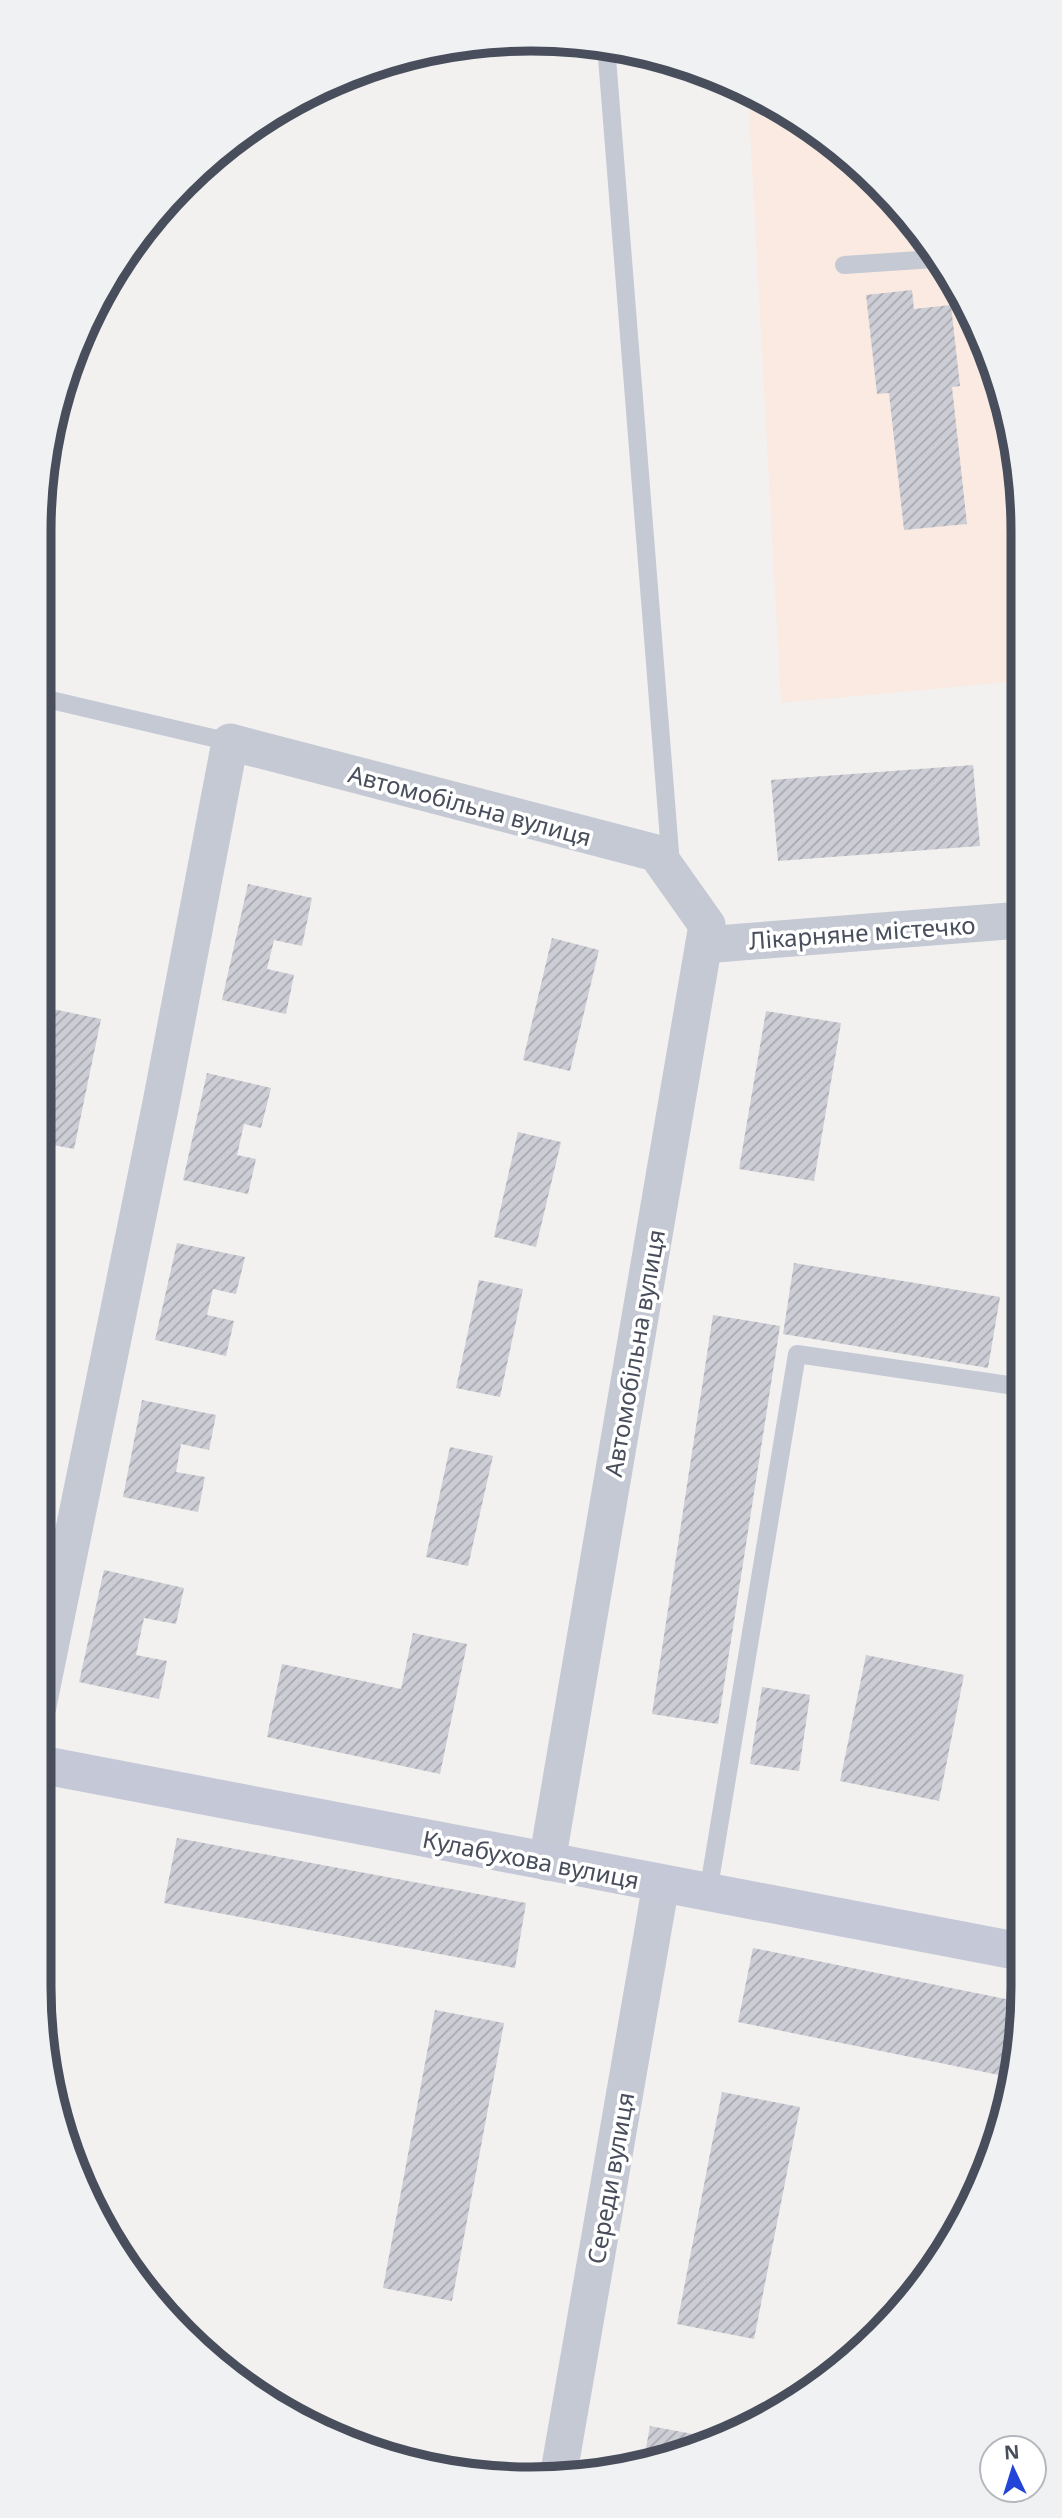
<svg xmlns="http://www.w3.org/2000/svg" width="1062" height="2518" font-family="'Noto Sans',sans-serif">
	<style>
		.medical { fill: #faeae2 }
		.building { fill: url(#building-hatch) }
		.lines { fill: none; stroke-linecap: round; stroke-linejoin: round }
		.lane { stroke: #c4c9d4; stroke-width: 18 }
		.street { stroke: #c4c9d4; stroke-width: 37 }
		.secondary { stroke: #c4c8d7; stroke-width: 38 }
		.labels { text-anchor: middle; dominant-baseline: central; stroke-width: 7; stroke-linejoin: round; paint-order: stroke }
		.street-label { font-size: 24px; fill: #494e5c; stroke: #fff }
		.rim { fill: none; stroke: #494e5c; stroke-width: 9 }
	</style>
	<defs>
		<pattern id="building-hatch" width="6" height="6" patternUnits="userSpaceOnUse" patternTransform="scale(1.75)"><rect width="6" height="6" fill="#cdced5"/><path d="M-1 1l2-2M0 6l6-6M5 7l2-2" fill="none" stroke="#a8a9b0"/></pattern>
	</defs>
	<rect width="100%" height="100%" fill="#f2f1f0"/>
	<!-- medical -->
	<path class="medical" d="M748,94L805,122L902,207L986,342L1019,466L1020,681L781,703Z"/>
	<!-- building -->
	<g class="building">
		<path d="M912,290L914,309L951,305L960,386L952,387L967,524L904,530L889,393L877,394L866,295Z"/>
		<path d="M973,765L980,846L778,861L771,780Z"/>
		<path d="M248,884L312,898L302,946L274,940L267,969L294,975L286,1014L222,1000Z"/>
		<path d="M552,938L599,950L570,1071L523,1060Z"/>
		<path d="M38,1006L101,1019L74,1149L38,1142Z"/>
		<path d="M766,1011L841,1023L814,1181L739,1169Z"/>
		<path d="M207,1073L271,1088L261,1128L244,1124L237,1155L256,1159L248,1194L183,1180Z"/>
		<path d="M518,1132L561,1142L536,1247L494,1237Z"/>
		<path d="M177,1243L245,1257L236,1294L213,1289L207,1315L234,1321L226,1356L155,1340Z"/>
		<path d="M794,1263L1000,1297L988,1368L783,1334Z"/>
		<path d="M479,1280L523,1289L500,1397L456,1388Z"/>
		<path d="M713,1315L780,1326L718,1724L652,1714Z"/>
		<path d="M142,1400L216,1415L209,1450L181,1444L176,1472L205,1477L198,1512L123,1497Z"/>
		<path d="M450,1447L493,1456L468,1566L426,1557Z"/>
		<path d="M104,1570L184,1588L176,1624L144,1618L136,1655L167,1661L159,1699L79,1682Z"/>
		<path d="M413,1633L467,1644L440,1774L267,1737L282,1664L401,1689Z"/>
		<path d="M866,1655L964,1675L939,1801L840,1781Z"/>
		<path d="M762,1687L810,1695L799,1771L750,1764Z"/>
		<path d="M177,1838L526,1903L515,1968L164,1903Z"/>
		<path d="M753,1948L1021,2002L1009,2077L738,2022Z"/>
		<path d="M435,2010L504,2023L452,2301L383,2288Z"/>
		<path d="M722,2092L800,2107L754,2339L677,2324Z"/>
		<path d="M888,2308L897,2310L886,2321Z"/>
		<path d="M650,2426L720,2439V2442L643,2465Z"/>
	</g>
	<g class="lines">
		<!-- lane -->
		<g class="lane">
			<path d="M606,45L671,865"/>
			<path d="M844,265L934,259"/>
			<path d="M38,697L230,742"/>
			<path d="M708,1893L797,1354L1015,1386"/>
		</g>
		<!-- street -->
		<g class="street">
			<path d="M704,945L1021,920"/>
			<path d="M38,1706L161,1103L230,742L656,853L707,925L547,1862"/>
			<path d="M559,2472L661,1884"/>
		</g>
		<!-- secondary -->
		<path class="secondary" d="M38,1764L1023,1952"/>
	</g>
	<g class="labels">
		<!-- street labels -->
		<g class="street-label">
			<text transform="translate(470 805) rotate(15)">Автомобільна вулиця</text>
			<text transform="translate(862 932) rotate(-4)">Лікарняне містечко</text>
			<text transform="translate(634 1353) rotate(-80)">Автомобільна вулиця</text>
			<text transform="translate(531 1859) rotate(11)">Кулабухова вулиця</text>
			<text transform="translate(610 2178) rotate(-80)">Середи вулиця</text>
		</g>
	</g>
	<!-- crop -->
	<path d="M0 0H1062V2518H0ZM531 51H531A480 480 0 0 1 1011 531V1987A480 480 0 0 1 531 2467H531A480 480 0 0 1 51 1987V531A480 480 0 0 1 531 51Z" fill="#f0f1f2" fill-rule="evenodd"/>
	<path class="rim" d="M531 51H531A480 480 0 0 1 1011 531V1987A480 480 0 0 1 531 2467H531A480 480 0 0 1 51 1987V531A480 480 0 0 1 531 51Z"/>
	<!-- north arrow -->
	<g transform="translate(1013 2469) rotate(356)"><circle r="33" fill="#ffffff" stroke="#b6b8be" stroke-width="2"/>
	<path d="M0-5L12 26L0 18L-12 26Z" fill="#2344d9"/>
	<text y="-10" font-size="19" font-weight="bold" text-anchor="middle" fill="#494e5c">N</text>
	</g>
</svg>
